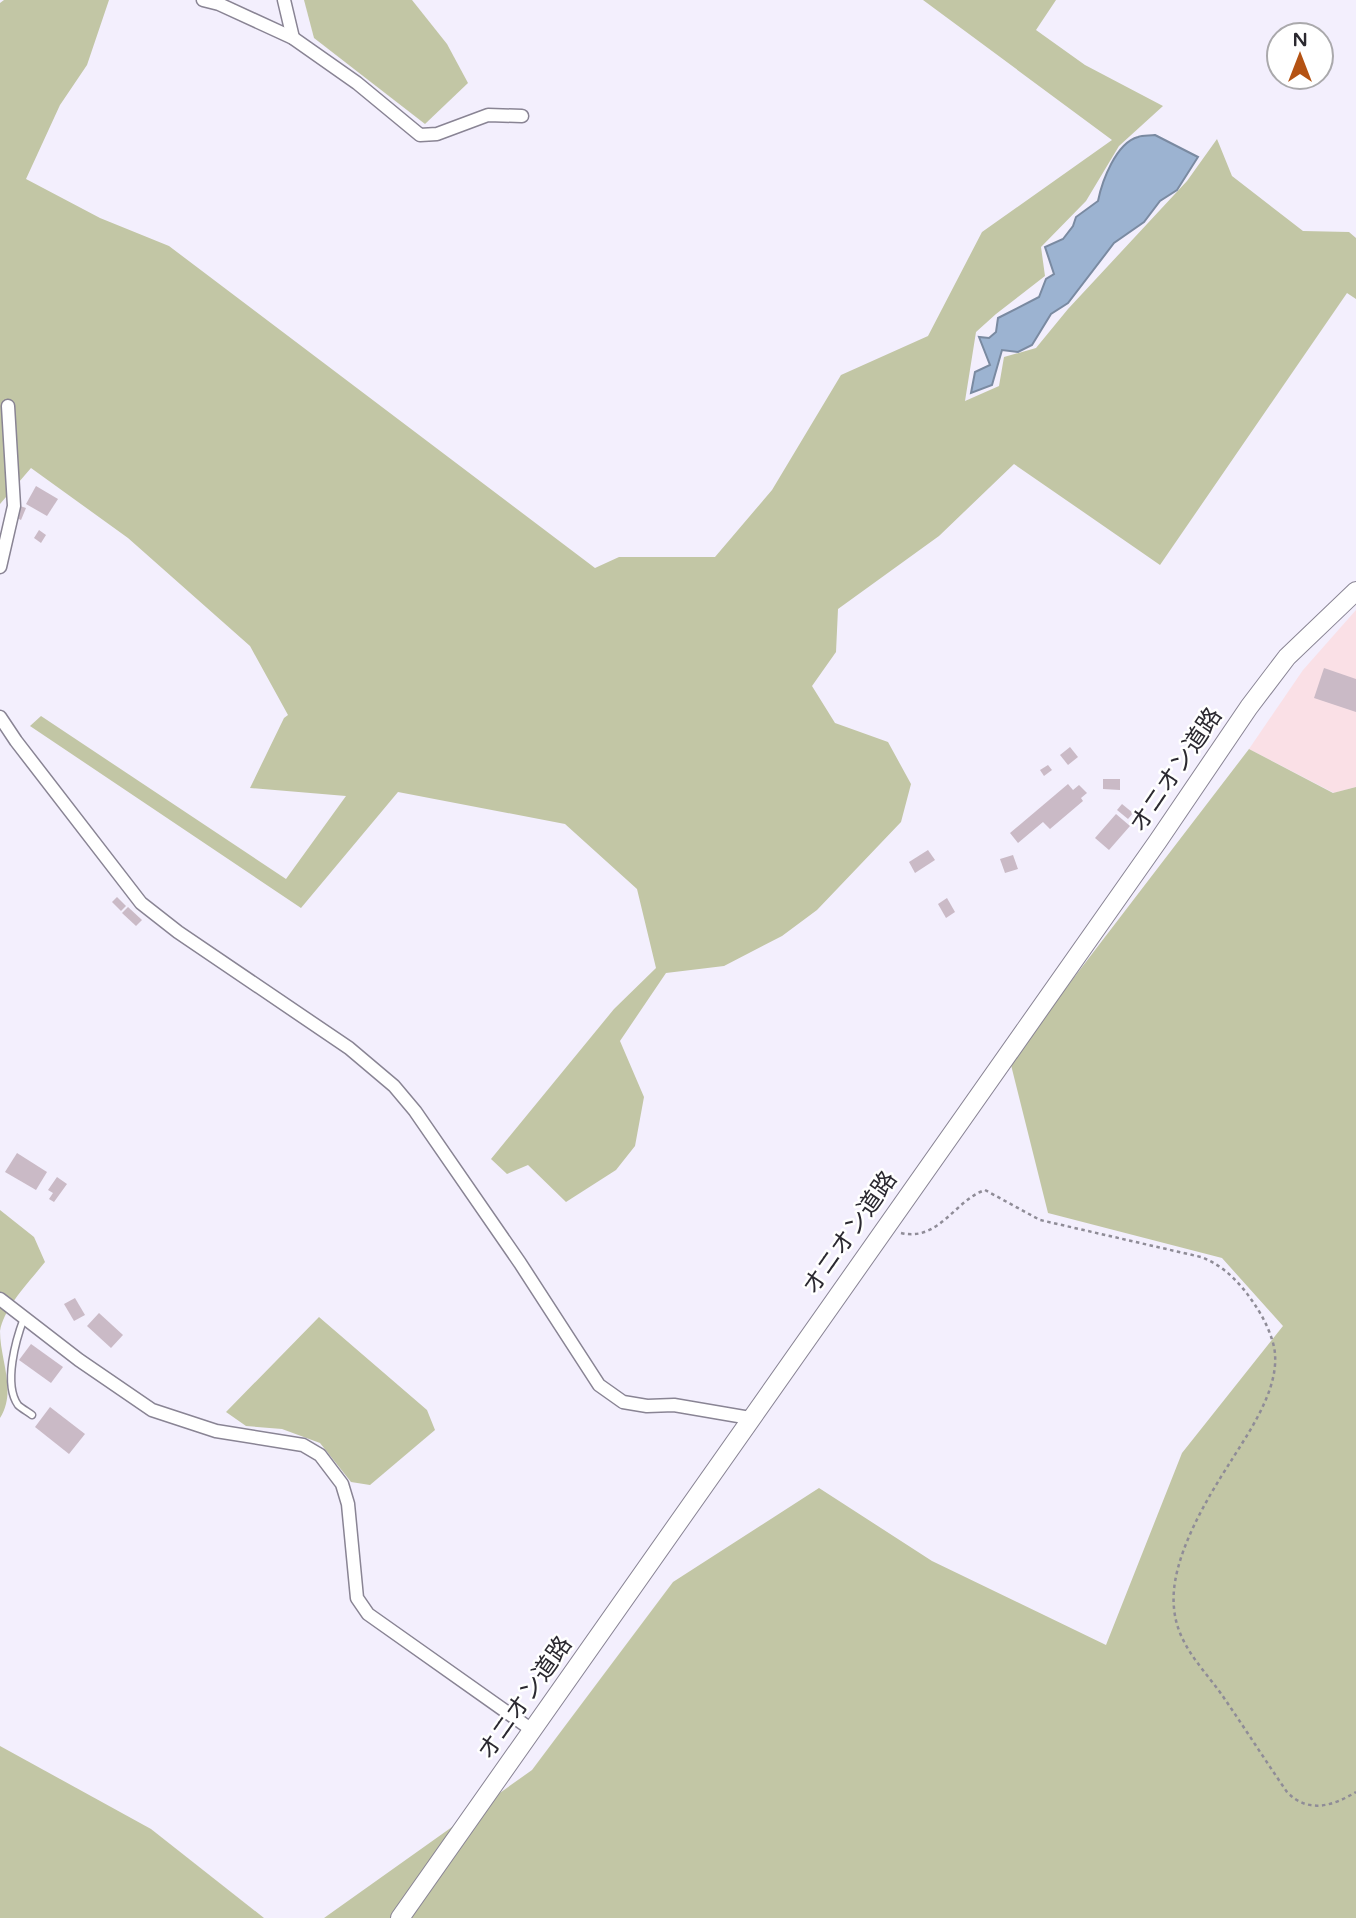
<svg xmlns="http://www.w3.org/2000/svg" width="1356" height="1918" font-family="'Varela Round','Noto Sans JP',sans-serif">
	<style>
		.industrial { fill: #fae0e6 }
		.green { fill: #c2c6a5 }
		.water { fill: #9cb3d1; stroke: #7a8aa1; stroke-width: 2 }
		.building { fill: #cabac6 }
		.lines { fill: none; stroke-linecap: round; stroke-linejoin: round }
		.lane-casing { stroke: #898494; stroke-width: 9 }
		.street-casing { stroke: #898494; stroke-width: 15 }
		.secondary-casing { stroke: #898494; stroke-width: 20 }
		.path { stroke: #8f8c97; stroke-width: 2.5; stroke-dasharray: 3.5 3.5; stroke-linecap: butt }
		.lane { stroke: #fff; stroke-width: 6 }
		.street { stroke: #fff; stroke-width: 12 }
		.secondary { stroke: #fff; stroke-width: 18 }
		.labels { text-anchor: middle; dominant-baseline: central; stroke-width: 5; stroke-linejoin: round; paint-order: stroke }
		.street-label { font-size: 24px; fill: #2b2930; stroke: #fff }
	</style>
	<rect width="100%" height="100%" fill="#f3effd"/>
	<!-- industrial -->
	<path class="industrial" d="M1356,610V787L1334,793L1249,749L1303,670Z"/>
	<!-- green -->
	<g class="green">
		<path d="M4,0H109L87,65L60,105L26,179L100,218L169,246L595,568L619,557H715L772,490L841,375L928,336L982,232L1112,140L923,0H1056L1036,30L1085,65L1163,106L1119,146L1086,201L1041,247L1045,276L996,314L976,332L965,401L999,386L1004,357L1036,348L1068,309L1187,181L1217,139L1232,176L1303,231L1349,232L1356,238V299L1347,293L1160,565L1014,464L939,536L838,609L836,652L812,686L835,723L888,742L911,784L901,822L817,910L782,936L724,966L666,973L620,1041L644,1097L635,1146L616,1170L566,1202L528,1165L507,1174L491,1159L614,1009L656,968L637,889L565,824L398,792L301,908L30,726L41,716L286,879L346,796L250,788L284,718L288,715L250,646L128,538L31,468L0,504V3Z"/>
		<path d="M304,0H412L447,44L468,83L425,124L314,38Z"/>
		<path d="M1249,749L1333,793L1356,787V1918H324L532,1770L673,1582L819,1488L932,1561L1106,1645L1182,1453L1283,1326L1222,1258L1048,1213L1010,1061Z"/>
		<path d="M0,1210L34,1237L45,1262C30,1281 4,1307 0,1331C0,1360 17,1391 0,1418Z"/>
		<path d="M319,1317L427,1410L435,1430L370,1485L351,1482L320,1443L282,1429L246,1426L226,1412Z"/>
		<path d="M0,1746L151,1829L264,1918H0Z"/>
	</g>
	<!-- water -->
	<path class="water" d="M1155,135L1198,157L1177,190L1160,201L1144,222L1114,243L1068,303L1051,314L1032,345L1018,352L1002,350L992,385L971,393L975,372L990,365L979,337L989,338L996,332L998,318L1039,297L1046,279L1054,274L1045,247L1063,239L1073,226L1076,217L1098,201C1102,181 1116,143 1138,137C1143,135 1150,136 1155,135Z"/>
	<!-- building -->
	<g class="building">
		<path d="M36,486L58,499L47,516L26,504Z"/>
		<path d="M20,506L26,508L21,520L15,517Z"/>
		<path d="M39,530L46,535L41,543L34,538Z"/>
		<path d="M1324,668L1356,679V712L1314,698Z"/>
		<path d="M1070,747L1078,757L1068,765L1060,755Z"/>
		<path d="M1048,765L1052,770L1044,776L1040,770Z"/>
		<path d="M1103,779H1120V790L1103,789Z"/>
		<path d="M1068,784L1073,790L1079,785L1087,793L1081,798L1083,801L1050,829L1043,822L1018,843L1010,833Z"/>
		<path d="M1122,804L1133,813L1128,819L1117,810Z"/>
		<path d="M1116,814L1130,826L1109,850L1095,838Z"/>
		<path d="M928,850L935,860L915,873L909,862Z"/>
		<path d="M1013,855L1018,869L1005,873L1000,859Z"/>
		<path d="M117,897L126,906L121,911L112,902Z"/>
		<path d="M947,898L955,912L946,918L938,904Z"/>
		<path d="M128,907L142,920L136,926L122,913Z"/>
		<path d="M17,1153L47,1172L36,1190L5,1172Z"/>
		<path d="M57,1177L67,1184L54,1202L49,1199L53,1193L48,1190Z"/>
		<path d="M75,1298L85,1315L74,1321L64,1304Z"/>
		<path d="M99,1313L123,1335L111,1348L87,1326Z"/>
		<path d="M31,1344L63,1367L51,1383L19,1360Z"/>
		<path d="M50,1407L85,1434L69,1454L35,1427Z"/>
	</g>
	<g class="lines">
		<defs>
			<path id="lane" d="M24,1318C16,1339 3,1384 18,1405C21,1408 28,1412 32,1415"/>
			<g id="street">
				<path d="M203,0L219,4L293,38L357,83L420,135L437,134L488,115L522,116"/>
				<path d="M284,0L293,38"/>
				<path d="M0,567L14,506L8,406"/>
				<path d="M0,717L16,741L141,903L178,932L349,1048L394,1086L415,1111L520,1263L599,1385L623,1402L647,1406L674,1405L750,1418"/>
				<path d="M0,1299L79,1360L152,1410L216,1431L303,1445L320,1455L342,1484L348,1504L357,1598L368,1614L532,1730"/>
			</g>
			<path id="secondary" d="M400,1918L1158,841L1249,707L1287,657L1356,591"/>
		</defs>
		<!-- lane casing -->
		<use href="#lane" class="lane-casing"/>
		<!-- street casing -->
		<use href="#street" class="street-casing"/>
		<!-- secondary casing -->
		<use href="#secondary" class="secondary-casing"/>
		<!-- path -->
		<path class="path" d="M901,1233C939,1242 955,1200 985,1190L1040,1220L1201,1257C1225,1266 1241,1284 1255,1305C1264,1318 1274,1339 1275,1354C1278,1391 1249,1432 1231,1461C1206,1500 1169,1561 1174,1608C1177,1644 1202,1667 1222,1695C1244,1727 1265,1760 1287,1792C1308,1814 1333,1806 1356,1792"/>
		<!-- lane -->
		<use href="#lane" class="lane"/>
		<!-- street -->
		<use href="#street" class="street"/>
		<!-- secondary -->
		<use href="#secondary" class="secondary"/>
	</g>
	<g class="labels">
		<!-- street labels -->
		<g class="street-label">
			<text transform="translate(1176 770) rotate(-56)">オニオン道路</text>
			<text transform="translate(850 1233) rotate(-55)">オニオン道路</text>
			<text transform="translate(525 1698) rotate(-55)">オニオン道路</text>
		</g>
	</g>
	<!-- north arrow -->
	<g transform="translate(1300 56)"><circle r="33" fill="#ffffff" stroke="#aaa9ac" stroke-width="2"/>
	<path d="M0-5L12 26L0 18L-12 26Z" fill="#b45213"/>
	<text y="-10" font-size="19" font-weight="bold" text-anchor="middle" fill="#2b2930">N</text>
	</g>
</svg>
